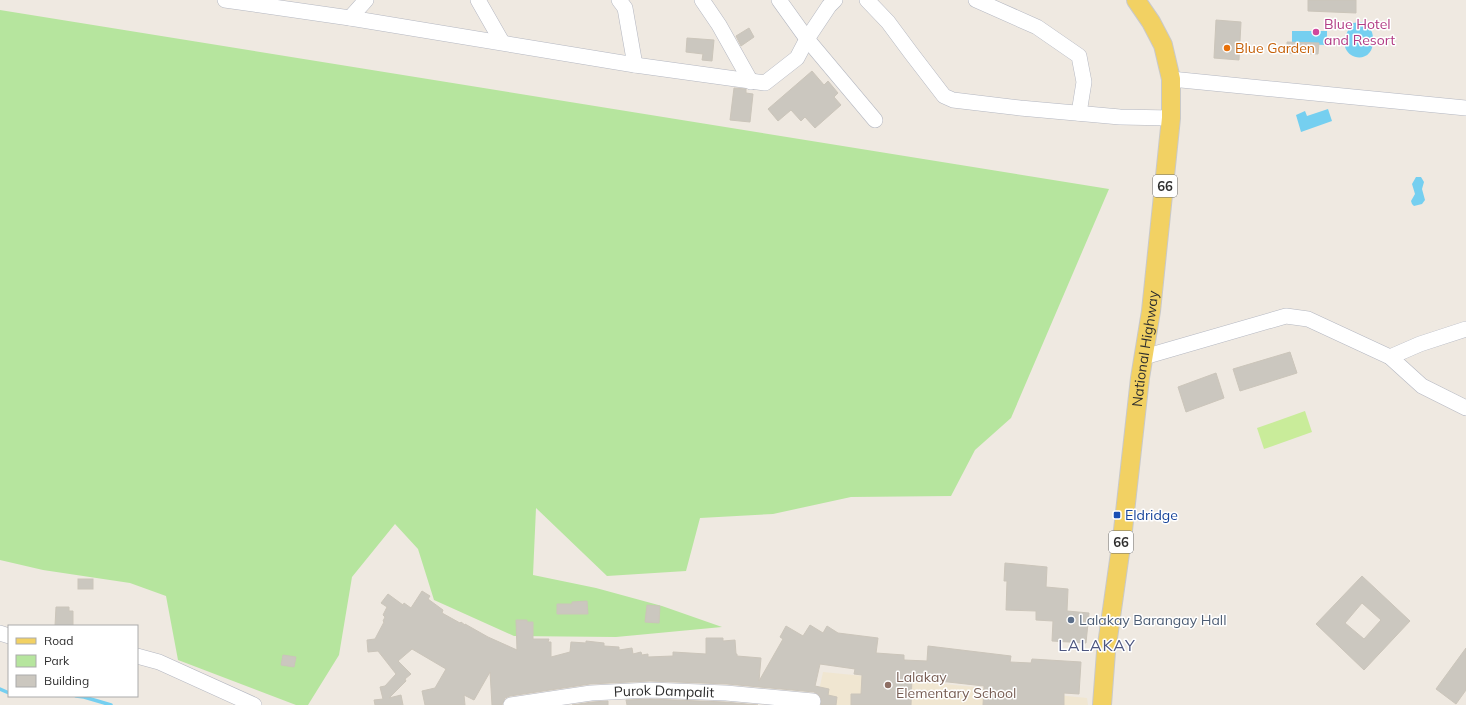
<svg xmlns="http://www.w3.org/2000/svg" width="1466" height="705" font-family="Mulish,sans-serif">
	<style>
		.education { fill: #f0e6d1 }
		.green { fill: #b6e59e }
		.pitch { fill: #c9ec9a }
		.water { fill: #75cff0 }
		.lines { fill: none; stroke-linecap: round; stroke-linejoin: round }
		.stream { stroke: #75cff0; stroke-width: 3.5 }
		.building { fill: #cbc7bf; stroke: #cbc5ba; fill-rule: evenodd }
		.minor-casing { stroke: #b4b7c1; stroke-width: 16 }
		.major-casing { stroke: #c9c9c9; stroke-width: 20 }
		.minor { stroke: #fff; stroke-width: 15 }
		.major { stroke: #f2d163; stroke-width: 18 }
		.hotel-dot { fill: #d1479c; stroke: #fff; stroke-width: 1.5 }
		.food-dot { fill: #e8710a; stroke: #fff; stroke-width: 1.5 }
		.transit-dot { fill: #1a4fb4; stroke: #fff; stroke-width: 1.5 }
		.service-dot { fill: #5c6f8a; stroke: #fff; stroke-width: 1.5 }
		.education-dot { fill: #8d6e63; stroke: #fff; stroke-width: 1.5 }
		.labels { text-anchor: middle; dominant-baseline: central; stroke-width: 3; stroke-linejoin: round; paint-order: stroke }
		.shield { fill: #fff; stroke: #6d6d6d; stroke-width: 1 }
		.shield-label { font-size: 13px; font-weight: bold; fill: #2e2e2e }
		.hotel-label { font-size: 14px; fill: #b23c85; stroke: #fff; text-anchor: start }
		.food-label { font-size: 14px; fill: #c56008; stroke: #fff; text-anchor: start }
		.street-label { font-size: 14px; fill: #2e2e2e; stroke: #fff }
		.transit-label { font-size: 14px; fill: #164399; stroke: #fff; text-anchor: start }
		.service-label { font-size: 14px; fill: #4e5e75; stroke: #fff; text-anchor: start }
		.education-label { font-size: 14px; fill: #785e54; stroke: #fff; text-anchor: start }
		.quarter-label { font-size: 16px; letter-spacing: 1px; fill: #4d5680; stroke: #fff }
	</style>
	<rect width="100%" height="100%" fill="#efe9e1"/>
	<!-- education -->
	<path class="education" d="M823,672L1087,698L1088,705H816Z"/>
	<!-- green -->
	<path class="green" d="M0,10L1109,189L1011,418L975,450L951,496L851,497L773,514L700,518L686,571L607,576L536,508L533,575L596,588L662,606L722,627L616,637L514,636L434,600L418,549L395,524L352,577L339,655L308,705H296L178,660L166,596L130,583L43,570L0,560Z"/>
	<!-- pitch -->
	<path class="pitch" d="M1305,411L1312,432L1264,449L1257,428Z"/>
	<!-- water -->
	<g class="water">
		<path d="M1361,22C1368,25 1373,30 1373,38C1376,72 1325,58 1353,23Z"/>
		<path d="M1292,31H1327V45L1292,44Z"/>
		<path d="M1328,109L1332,121L1301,132L1296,115L1305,111L1307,116Z"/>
		<path d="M1416,177H1421L1424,182L1422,189L1425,200L1422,204L1414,206L1412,204L1411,201L1415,194L1412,184Z"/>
	</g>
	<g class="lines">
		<!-- stream -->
		<g class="stream">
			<path d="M0,689L9,693"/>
			<path d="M76,696L84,697L111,705"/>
		</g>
	</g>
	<!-- building -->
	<g class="building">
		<path d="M1308,0H1356V13L1308,11Z"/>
		<path d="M1216,20L1241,22L1239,60L1214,58Z"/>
		<path d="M749,28L754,37L741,46L736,36Z"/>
		<path d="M687,38L714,40L712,61L702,60L703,54L686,52Z"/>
		<path d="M1287,42L1319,43L1318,54L1287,53Z"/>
		<path d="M812,71L824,85L828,81L838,93L834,97L841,105L815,128L805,117L801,121L791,110L778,121L768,109Z"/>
		<path d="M734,88L746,89V93L753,94L750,122L730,120Z"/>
		<path d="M1290,352L1297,373L1240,391L1233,369Z"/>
		<path d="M1216,373L1224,398L1186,412L1178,387Z"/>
		<path d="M1005,563L1047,567L1046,587L1068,589L1067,611L1089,613L1086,643L1052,641L1053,621L1036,620V611L1006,610L1007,581H1004Z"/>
		<path d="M1362,576L1410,621L1364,670L1316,624ZM1362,603L1381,620L1364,639L1345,623Z"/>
		<rect x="78" y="579" width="15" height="10"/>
		<path d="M422,591L430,596L428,599L443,610L442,613L460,623L461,622L465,625V624L488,637L517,650L516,620H527V622H533V639H549L548,642H551V657L570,652L571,642L586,643V641L604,643V646L619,647V650L632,648L633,654L641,652L642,655L648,654V657L673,656V652L706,654V638H723V641L735,640L736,654H737V656L761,658L759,681L783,639L780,637L786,626L803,636L810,625L823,633L827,626L838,633L878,638L876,653L904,655V660L927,661L928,646L1011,656L1010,662L1031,663L1032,659L1081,662L1079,694L1064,693V705H983L984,686L912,678L911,705H851V694H861L862,675L854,674L855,669L820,664L815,686L829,689L828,695L837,697L836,705H821V698L818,694L814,692L727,684L650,681L590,684L510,696L505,698L502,705H492L490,672L474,700L464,695L465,705H425L422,691L435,688L446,669L412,649L398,661L411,674L405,679L406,681L389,698L401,695L403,705H375L374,700L383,699L380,687L385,686L396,674L378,651L368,652L367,640L375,639L384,622L383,621L385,617L383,615L387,607L381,603L388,594L403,605L404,603L411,608Z"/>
		<path d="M587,601L588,614H557V604H572V602Z"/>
		<path d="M647,605L660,606L659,623L645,622Z"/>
		<path d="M56,607H69V611H73V626H55Z"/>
		<path d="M1466,648V690L1456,704L1436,689Z"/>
		<path d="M283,655L296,657L294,667L281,665Z"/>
		<path d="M650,699L725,702L758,705H627L626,700Z"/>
		<path d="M608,701V705H572L592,702Z"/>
	</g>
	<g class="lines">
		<defs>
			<g id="minor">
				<path d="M225,0L350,18L635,65L765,83L797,58L807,39L829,6L835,0"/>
				<path d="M478,0L502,42"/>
				<path d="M619,0L625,8L635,65"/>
				<path d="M702,0L719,25L751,82"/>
				<path d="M779,0L807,39L875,120"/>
				<path d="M867,0L888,22L911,53L944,96L953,100L1020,108L1120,117L1171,118"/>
				<path d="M976,0L1037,27L1079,56L1084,82L1079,113"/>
				<path d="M350,18L366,0"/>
				<path d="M1171,79L1466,108"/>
				<path d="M1144,357L1286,316L1308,319L1390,357L1422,386L1466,408"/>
				<path d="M1390,357L1420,344L1466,329"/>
				<path d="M0,633L9,636"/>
				<path d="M137,656L159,662L254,705"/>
				<path id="s1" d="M511,705L591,693L650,690L726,693L813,701L812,705"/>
			</g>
			<g id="major">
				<path id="s2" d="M1102,705L1106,652L1122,539L1140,378L1151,311L1171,118V79L1163,45L1151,22L1136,0"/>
			</g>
		</defs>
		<!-- minor casing -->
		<use href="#minor" class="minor-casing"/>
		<!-- major casing -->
		<use href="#major" class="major-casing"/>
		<!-- minor -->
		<use href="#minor" class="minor"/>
		<!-- major -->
		<use href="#major" class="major"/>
	</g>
	<!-- markers -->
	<circle class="hotel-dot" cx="1316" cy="32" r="4"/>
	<circle class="food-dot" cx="1227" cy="48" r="4"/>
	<rect class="transit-dot" x="1113" y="511" width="8" height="8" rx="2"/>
	<circle class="service-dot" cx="1071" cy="620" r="4"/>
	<circle class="education-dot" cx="888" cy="685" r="4"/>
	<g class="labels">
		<!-- shield labels -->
		<g class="shield">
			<rect x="1153" y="175" width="24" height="22" rx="3"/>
			<rect x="1109" y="531" width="24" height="22" rx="3"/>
		</g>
		<g class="shield-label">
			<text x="1165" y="186">66</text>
			<text x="1121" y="542">66</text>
		</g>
		<!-- hotel labels -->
		<g class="hotel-label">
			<text x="1324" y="24">Blue Hotel<tspan x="1324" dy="16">and Resort</tspan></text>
		</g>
		<!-- food labels -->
		<g class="food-label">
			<text x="1235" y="48">Blue Garden</text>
		</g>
		<!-- street labels -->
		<g class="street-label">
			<text stroke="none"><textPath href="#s2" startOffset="359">National Highway</textPath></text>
			<text stroke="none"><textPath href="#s1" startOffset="154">Purok Dampalit</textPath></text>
		</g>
		<!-- transit labels -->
		<g class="transit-label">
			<text x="1125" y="515">Eldridge</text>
		</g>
		<!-- service labels -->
		<g class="service-label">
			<text x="1079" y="620">Lalakay Barangay Hall</text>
		</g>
		<!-- education labels -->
		<g class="education-label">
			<text x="896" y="677">Lalakay<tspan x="896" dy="16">Elementary School</tspan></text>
		</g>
		<!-- quarter labels -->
		<g class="quarter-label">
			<text x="1097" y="645">LALAKAY</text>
		</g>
	</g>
	<!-- legend -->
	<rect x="8" y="625" width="130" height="72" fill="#ffffff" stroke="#ababab"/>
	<rect x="16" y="638" width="20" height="6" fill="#f2d163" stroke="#ababab"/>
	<text x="44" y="645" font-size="12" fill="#2e2e2e">Road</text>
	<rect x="16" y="655" width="20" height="12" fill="#b6e59e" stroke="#ababab"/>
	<text x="44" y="665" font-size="12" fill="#2e2e2e">Park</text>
	<rect x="16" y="675" width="20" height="12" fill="#cbc7bf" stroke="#ababab"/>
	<text x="44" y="685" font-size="12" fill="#2e2e2e">Building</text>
</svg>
